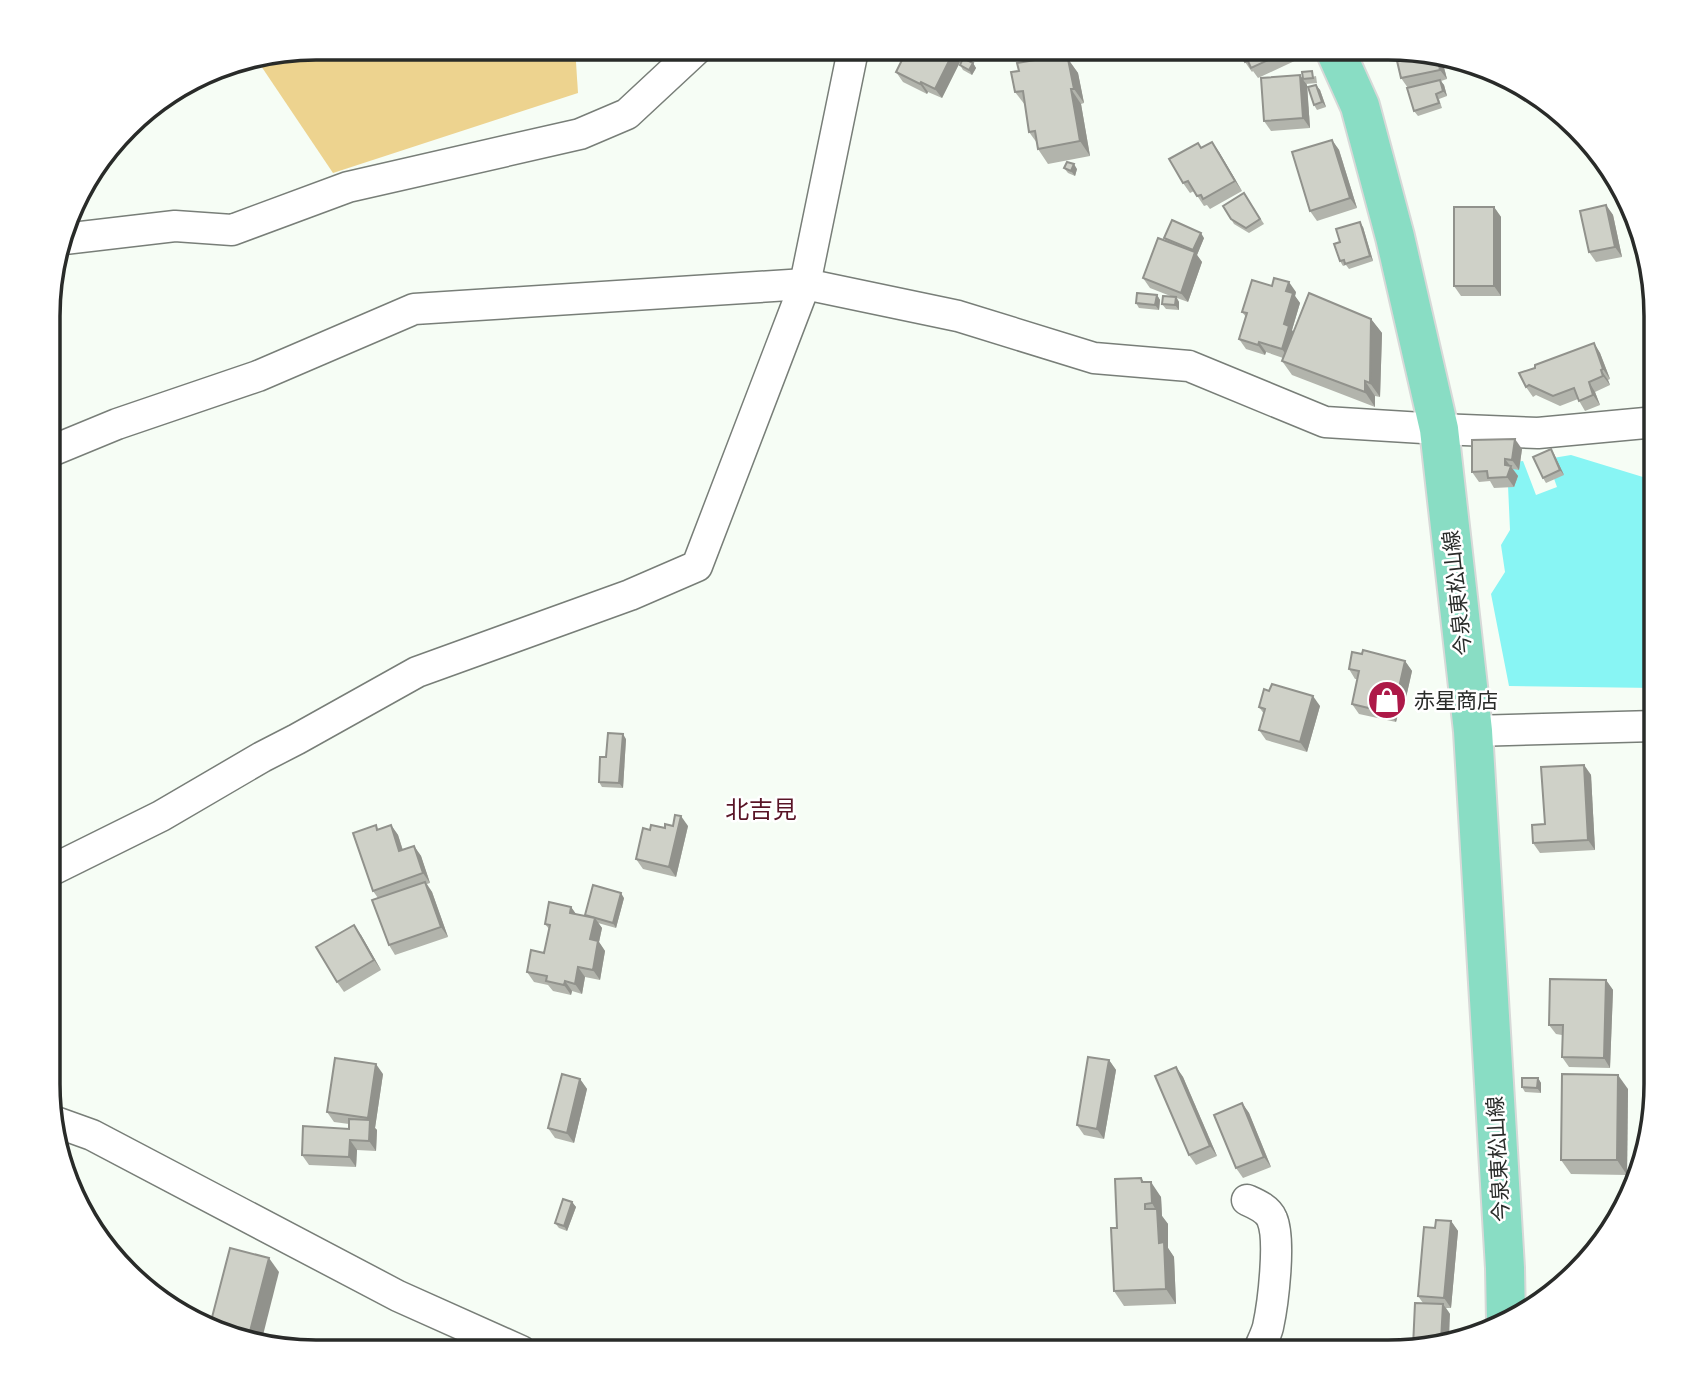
<svg xmlns="http://www.w3.org/2000/svg" width="1703" height="1399" font-family="'Space Grotesk','Noto Sans JP',sans-serif">
	<style>
		.green { fill: #edd38f }
		.water { fill: #88f5f4 }
		.lines { fill: none; stroke-linecap: round; stroke-linejoin: round }
		.minor-casing { stroke: #787e78; stroke-width: 33 }
		.major-casing { stroke: #d8d9d8; stroke-width: 42 }
		.minor { stroke: #fff; stroke-width: 30 }
		.major { stroke: #89ddc4; stroke-width: 38 }
		.wall { fill: #b2b4ac }
		.shaded-wall { fill: #91928c }
		.building { fill: #cfd1c8; stroke: #91928c; stroke-width: 2 }
		.labels { text-anchor: middle; dominant-baseline: central; stroke-width: 5; stroke-linejoin: round; paint-order: stroke }
		.street-label { font-size: 21px; fill: #292b29; stroke: #fff }
		.poi-label { font-size: 21px; fill: #292b29; stroke: #fff; text-anchor: start }
		.quarter-label { font-size: 24px; fill: #591426; stroke: #fff }
		.rim { fill: none; stroke: #292b29; stroke-width: 3.5 }
	</style>
	<rect width="100%" height="100%" fill="#f6fdf5"/>
	<!-- green -->
	<path class="green" d="M316,47H575L578,93L333,173L255,57Z"/>
	<!-- water -->
	<path class="water" d="M1571,455L1656,481L1655,688L1509,686L1491,594L1505,572L1501,545L1510,530L1507,463L1523,461L1536,495L1557,487L1547,459Z"/>
	<g class="lines">
		<defs>
			<g id="minor">
				<path d="M64,239L175,226L232,230L348,187L580,134L627,114L699,47"/>
				<path d="M49,452L117,424L258,376L414,309L805,284L958,316L1094,358L1189,366L1325,422L1439,429L1538,433L1656,422"/>
				<path d="M1473,731L1655,726"/>
				<path d="M48,872L161,816L262,757L297,739L417,672L630,595L697,566L805,284L852,55L857,48"/>
				<path d="M53,1121L92,1135L398,1296L521,1351"/>
				<path d="M1247,1200C1256,1204 1268,1209 1272,1219C1281,1240 1273,1304 1268,1327C1266,1335 1261,1344 1258,1352"/>
			</g>
			<path id="major" d="M1334,48L1360,106L1395,237L1439,429L1473,731L1505,1268L1506,1321"/>
		</defs>
		<!-- minor casing -->
		<use href="#minor" class="minor-casing"/>
		<!-- major casing -->
		<use href="#major" class="major-casing"/>
		<!-- minor -->
		<use href="#minor" class="minor"/>
		<!-- major -->
		<use href="#major" class="major"/>
	</g>
	<!-- wall -->
	<g class="wall">
		<path d="M956,48H985L978,60Z"/>
		<path d="M1238,48H1306L1307,50L1299,53L1301,58L1258,78L1253,71L1252,72L1245,62Z"/>
		<path d="M1405,48L1449,58L1442,60L1447,79L1441,81L1444,85L1447,96L1439,99L1442,108L1418,116L1414,111L1408,88L1401,78Z"/>
		<path d="M1068,59L1078,73L1084,103L1081,104L1090,156L1048,164L1038,149L1037,143L1029,132L1025,105L1015,92Z"/>
		<path d="M960,62L942,98L928,92L927,94L903,82L896,72Z"/>
		<path d="M973,63L976,68L972,75L963,70L960,65Z"/>
		<path d="M1300,75L1307,85L1310,128L1271,131L1264,121Z"/>
		<path d="M1316,76L1317,83L1306,84L1303,79Z"/>
		<path d="M1316,85L1320,90L1326,107L1317,110L1314,105Z"/>
		<path d="M1332,140L1339,150L1357,208L1317,221L1310,211Z"/>
		<path d="M1202,148L1219,152L1242,191L1210,209L1207,205L1204,206L1194,191L1190,193L1183,183Z"/>
		<path d="M1064,168L1077,169L1075,176L1068,173Z"/>
		<path d="M1244,193L1264,224L1249,233L1234,224L1231,219Z"/>
		<path d="M1606,205L1613,215L1622,257L1596,262L1589,252Z"/>
		<path d="M1494,207L1501,217V296H1461L1454,286Z"/>
		<path d="M1363,227L1373,261L1349,269L1346,265L1343,266L1340,261V242Z"/>
		<path d="M1164,238H1204L1197,255L1202,262L1188,302L1177,298L1179,302V310L1166,309L1162,304L1173,297L1150,288L1143,278L1167,242Z"/>
		<path d="M1296,292L1295,296L1300,303L1292,330L1293,333L1371,319L1382,333L1380,397L1375,396V407L1292,375L1282,361L1283,358L1266,352L1265,355L1246,349L1239,339L1246,317L1242,312Z"/>
		<path d="M1157,295L1160,300L1159,310L1139,308L1136,303Z"/>
		<path d="M1594,343L1600,353L1610,379L1608,380L1610,385L1595,392L1600,405L1585,411L1578,399L1560,406L1536,395L1533,397L1526,387L1535,368Z"/>
		<path d="M1656,433V461L1653,462L1649,457Z"/>
		<path d="M1522,449L1519,470L1513,469L1518,476L1514,487L1494,488L1490,481L1479,482L1472,472Z"/>
		<path d="M1551,449L1554,454L1564,475L1546,483L1543,478Z"/>
		<path d="M1405,661L1412,671L1403,711L1399,710L1396,722L1359,714L1352,704L1357,679H1355L1349,669Z"/>
		<path d="M1269,691L1320,706L1307,752L1266,740L1259,730L1264,714L1259,707Z"/>
		<path d="M626,739L623,788L602,787L599,782L606,757Z"/>
		<path d="M1584,765L1591,775L1595,850L1540,853L1533,843Z"/>
		<path d="M376,825L378,829L391,825L398,835L403,850L414,846L421,856L430,883L427,884L432,892L448,937L395,955L389,945L378,898L373,891Z"/>
		<path d="M673,826H688L676,877L643,869L636,859L650,830L665,828Z"/>
		<path d="M1655,830V847H1652L1649,842Z"/>
		<path d="M624,898L616,928L598,923L602,928L599,942L605,951L600,980L585,977L582,994L572,991L571,995L553,991L548,985L534,982L527,972L544,953L549,929L545,924L571,907L576,914L586,916Z"/>
		<path d="M361,935L381,970L344,992L337,982Z"/>
		<path d="M1606,980L1613,990L1610,1068L1569,1067L1562,1057V1035L1556,1034L1549,1025Z"/>
		<path d="M1109,1060L1116,1070L1104,1139L1084,1135L1077,1125Z"/>
		<path d="M1176,1067L1183,1077L1217,1156L1196,1165L1189,1155Z"/>
		<path d="M383,1074L375,1128L377,1130L376,1151L357,1150L356,1167L309,1165L302,1155L349,1129V1124L334,1122L327,1112Z"/>
		<path d="M1538,1078L1541,1083V1093L1525,1092L1522,1087Z"/>
		<path d="M580,1079L587,1089L574,1143L555,1138L548,1128Z"/>
		<path d="M1628,1089L1627,1175L1571,1174L1561,1160Z"/>
		<path d="M1242,1103L1249,1113L1271,1167L1243,1178L1236,1168Z"/>
		<path d="M1144,1182L1161,1197L1162,1216L1168,1224V1248L1174,1257L1176,1304L1124,1306L1114,1291L1117,1228Z"/>
		<path d="M572,1202L576,1207L567,1231L559,1228L555,1223Z"/>
		<path d="M1451,1221L1458,1231L1451,1308H1446L1450,1314L1423,1303L1418,1296L1435,1228Z"/>
	</g>
	<!-- shaded-wall -->
	<g class="shaded-wall">
		<path d="M972,48H985L978,60L971,50Z"/>
		<path d="M953,53L960,62L942,98L935,89Z"/>
		<path d="M1065,55L1078,73L1084,103L1074,89Z"/>
		<path d="M1437,55L1439,56L1442,60L1447,79L1440,70Z"/>
		<path d="M973,63L976,68L972,75L969,70Z"/>
		<path d="M1300,75L1307,85L1310,128L1303,118Z"/>
		<path d="M1440,80L1444,85L1447,96L1443,91Z"/>
		<path d="M921,82L928,92L927,94L920,84Z"/>
		<path d="M1316,85L1320,90L1326,107L1322,102Z"/>
		<path d="M1071,89L1081,104L1090,156L1080,141Z"/>
		<path d="M1332,140L1339,150L1357,208L1350,198Z"/>
		<path d="M1212,142L1219,152L1242,191L1235,181Z"/>
		<path d="M1074,164L1077,169L1075,176L1071,171Z"/>
		<path d="M1606,205L1613,215L1622,257L1615,247Z"/>
		<path d="M1494,207L1501,217V296L1494,286Z"/>
		<path d="M1360,222L1363,227L1373,261L1370,256Z"/>
		<path d="M1201,233L1204,238L1197,255L1202,262L1188,302L1181,293L1195,253L1193,250Z"/>
		<path d="M1289,282L1296,292L1295,296L1300,303L1292,330L1296,336L1289,359L1282,349L1286,291Z"/>
		<path d="M1157,295L1160,300L1159,310L1155,305Z"/>
		<path d="M1176,297L1179,302V310L1175,305Z"/>
		<path d="M1371,319L1382,333L1380,397L1370,383Z"/>
		<path d="M1259,342L1266,352L1265,355L1258,345Z"/>
		<path d="M1594,343L1600,353L1610,379L1603,369Z"/>
		<path d="M1601,370L1608,380L1610,385L1603,376Z"/>
		<path d="M1365,381L1375,396V407L1365,392Z"/>
		<path d="M1589,382L1595,392L1600,405L1593,395Z"/>
		<path d="M1515,439L1522,449L1519,470L1512,460Z"/>
		<path d="M1551,449L1554,454L1564,475L1560,470Z"/>
		<path d="M1505,459L1518,476L1514,487L1507,477L1505,465Z"/>
		<path d="M1405,661L1412,671L1403,711L1396,701Z"/>
		<path d="M1313,696L1320,706L1307,752L1300,742Z"/>
		<path d="M1392,700L1399,710L1396,722L1389,713Z"/>
		<path d="M623,734L626,739L623,788L619,783Z"/>
		<path d="M1584,765L1591,775L1595,850L1588,840Z"/>
		<path d="M681,816L688,826L676,877L669,867Z"/>
		<path d="M391,825L398,835L406,861L399,851Z"/>
		<path d="M414,846L421,856L430,883L423,873Z"/>
		<path d="M425,882L432,892L448,937L441,927Z"/>
		<path d="M621,893L624,898L616,928L613,923Z"/>
		<path d="M571,907L578,917L570,913Z"/>
		<path d="M595,918L602,928L599,942L605,951L600,980L593,970L590,939Z"/>
		<path d="M354,925L361,935L381,970L374,960Z"/>
		<path d="M578,967L585,977L582,994L575,984Z"/>
		<path d="M1606,980L1613,990L1610,1068L1604,1058Z"/>
		<path d="M565,981L572,991L571,995L564,985Z"/>
		<path d="M1109,1060L1116,1070L1104,1139L1097,1129Z"/>
		<path d="M376,1064L383,1074L375,1128L377,1130L376,1151L369,1141L370,1120L368,1118Z"/>
		<path d="M1176,1067L1183,1077L1217,1156L1210,1146Z"/>
		<path d="M1618,1075L1628,1089L1627,1175L1617,1160Z"/>
		<path d="M1538,1078L1541,1083V1093L1537,1088Z"/>
		<path d="M580,1079L587,1089L574,1143L567,1133Z"/>
		<path d="M1242,1103L1249,1113L1271,1167L1264,1157Z"/>
		<path d="M350,1140L357,1150L356,1167L349,1157Z"/>
		<path d="M1141,1178L1151,1192V1182L1161,1197L1162,1216L1168,1224V1248L1174,1257L1176,1304L1166,1289L1159,1243L1157,1212L1152,1203L1142,1182Z"/>
		<path d="M572,1202L576,1207L567,1231L564,1226Z"/>
		<path d="M1451,1221L1458,1231L1451,1308L1444,1298Z"/>
		<path d="M269,1258L279,1272L261,1343L248,1339Z"/>
		<path d="M1443,1304L1450,1314L1449,1340L1441,1341Z"/>
	</g>
	<!-- building -->
	<g class="building">
		<path d="M908,48H943L953,53L935,89L921,82L920,84L896,72Z"/>
		<path d="M1238,48H1294L1251,68L1248,61L1245,62Z"/>
		<path d="M1394,48H1405L1437,55L1440,70L1401,78Z"/>
		<path d="M1065,55L1066,59H1068L1074,89H1071L1080,141L1038,149L1035,131L1029,132L1023,91L1015,92L1011,72L1019,71L1017,63Z"/>
		<path d="M963,58L973,63L969,70L960,65Z"/>
		<path d="M1312,71L1313,78L1303,79L1302,72Z"/>
		<path d="M1300,75L1303,118L1264,121L1261,78Z"/>
		<path d="M1440,80L1443,91L1436,94L1439,103L1414,111L1407,88Z"/>
		<path d="M1316,85L1322,102L1314,105L1308,87Z"/>
		<path d="M1332,140L1350,198L1310,211L1292,152Z"/>
		<path d="M1212,142L1235,181L1203,199L1201,195L1197,196L1188,181L1183,183L1169,159L1198,143L1201,148Z"/>
		<path d="M1067,162L1074,164L1071,171L1064,168Z"/>
		<path d="M1244,193L1260,219L1246,228L1231,219L1223,206Z"/>
		<path d="M1606,205L1615,247L1589,252L1580,211Z"/>
		<rect x="1454" y="207" width="40" height="79"/>
		<path d="M1172,220L1201,233L1193,250L1164,238Z"/>
		<path d="M1360,222L1370,256L1345,264L1344,260L1340,261L1334,244L1340,242L1336,229Z"/>
		<path d="M1158,238L1195,252L1181,293L1143,278Z"/>
		<path d="M1274,278L1289,282L1286,291L1293,293L1284,324L1289,326L1282,349L1259,342L1258,345L1239,339L1247,313L1242,312L1252,280L1272,286Z"/>
		<path d="M1137,293L1157,295L1155,305L1136,303Z"/>
		<path d="M1309,293L1371,319L1370,383L1365,381V392L1282,361Z"/>
		<path d="M1163,296L1176,297L1175,305L1162,304Z"/>
		<path d="M1594,343L1603,369L1601,370L1603,376L1589,382L1593,395L1579,401L1574,388L1553,396L1529,385L1526,387L1519,373L1535,368V365Z"/>
		<path d="M1656,433V456L1649,457L1646,434Z"/>
		<path d="M1515,439L1512,460L1505,459V465L1511,466L1507,477L1488,478L1487,471L1472,472V440Z"/>
		<path d="M1551,449L1560,470L1543,478L1533,457Z"/>
		<path d="M1363,650L1405,661L1396,701L1392,700L1389,713L1352,704L1359,671L1349,669L1352,652L1362,654Z"/>
		<path d="M1272,684L1313,696L1300,742L1259,730L1265,709L1259,707L1264,689L1269,691Z"/>
		<path d="M608,733L623,734L619,783L599,782L600,757H606Z"/>
		<path d="M1584,765L1588,840L1533,843L1532,825L1545,824L1541,767Z"/>
		<path d="M675,815L681,816L669,867L636,859L643,828L650,830L651,825L665,828V824L673,826Z"/>
		<path d="M376,825L377,830L391,825L399,851L414,846L423,873L373,891L353,833Z"/>
		<path d="M1655,830V841L1649,842L1647,831Z"/>
		<path d="M425,882L441,927L389,945L372,900Z"/>
		<path d="M593,885L621,893L613,923L585,915Z"/>
		<path d="M549,902L571,907L570,913L595,918L590,939L598,941L593,970L578,967L575,984L565,981L564,985L546,981L547,976L527,972L531,950L544,953L550,925L545,924Z"/>
		<path d="M354,925L374,960L337,982L316,947Z"/>
		<path d="M1550,979L1606,980L1604,1058L1562,1057L1563,1025H1549Z"/>
		<path d="M1088,1057L1109,1060L1097,1129L1077,1125Z"/>
		<path d="M335,1058L376,1064L368,1118L327,1112Z"/>
		<path d="M1176,1067L1210,1146L1189,1155L1155,1076Z"/>
		<path d="M562,1074L580,1079L567,1133L548,1128Z"/>
		<path d="M1562,1074L1618,1075L1617,1160H1561Z"/>
		<path d="M1522,1078H1538L1537,1088L1522,1087Z"/>
		<path d="M1242,1103L1264,1157L1236,1168L1214,1115Z"/>
		<path d="M349,1119L370,1120L369,1141L350,1140L349,1157L302,1155L303,1126L349,1129Z"/>
		<path d="M1141,1178L1142,1182H1151L1152,1203L1145,1204V1209H1157L1159,1243L1164,1242L1166,1289L1114,1291L1111,1228H1117L1115,1179Z"/>
		<path d="M563,1199L572,1202L564,1226L555,1223Z"/>
		<path d="M1436,1220L1451,1221L1444,1298L1418,1296L1424,1227L1435,1228Z"/>
		<path d="M230,1248L269,1258L248,1339L212,1331L209,1329Z"/>
		<path d="M1415,1303L1443,1304L1441,1341L1413,1347Z"/>
		<path d="M666,1344L684,1351H663Z"/>
	</g>
	<!-- icons -->
	<defs>
		<symbol id="shop-disc" viewBox="-11 -11 22 22"><circle r="9.5" fill="#ad1948" stroke="#fff"/><path d="M-5-2.5h2.3a2.7 3.5 0 0 1 5.4 0H5L5.5 6h-11ZM-1.5-2.5h3a1.5 2.3 0 0 0-3 0Z" fill="#fff"/></symbol>
	</defs>
	<g fill-rule="evenodd">
		<use href="#shop-disc" x="1365" y="678" width="44" height="44"/>
	</g>
	<g class="labels">
		<!-- street labels -->
		<g class="street-label">
			<text transform="translate(1457 593) rotate(-96)">今泉東松山線</text>
			<text transform="translate(1498 1159) rotate(-93)">今泉東松山線</text>
		</g>
		<!-- poi labels -->
		<g class="poi-label">
			<text x="1414" y="700">赤星商店</text>
		</g>
		<!-- quarter labels -->
		<g class="quarter-label">
			<text x="761" y="809">北吉見</text>
		</g>
	</g>
	<!-- crop -->
	<path d="M0 0H1703V1399H0ZM316 60H1388A256 256 0 0 1 1644 316V1084A256 256 0 0 1 1388 1340H316A256 256 0 0 1 60 1084V316A256 256 0 0 1 316 60Z" fill="#fff" fill-rule="evenodd"/>
	<path class="rim" d="M316 60H1388A256 256 0 0 1 1644 316V1084A256 256 0 0 1 1388 1340H316A256 256 0 0 1 60 1084V316A256 256 0 0 1 316 60Z"/>
</svg>
